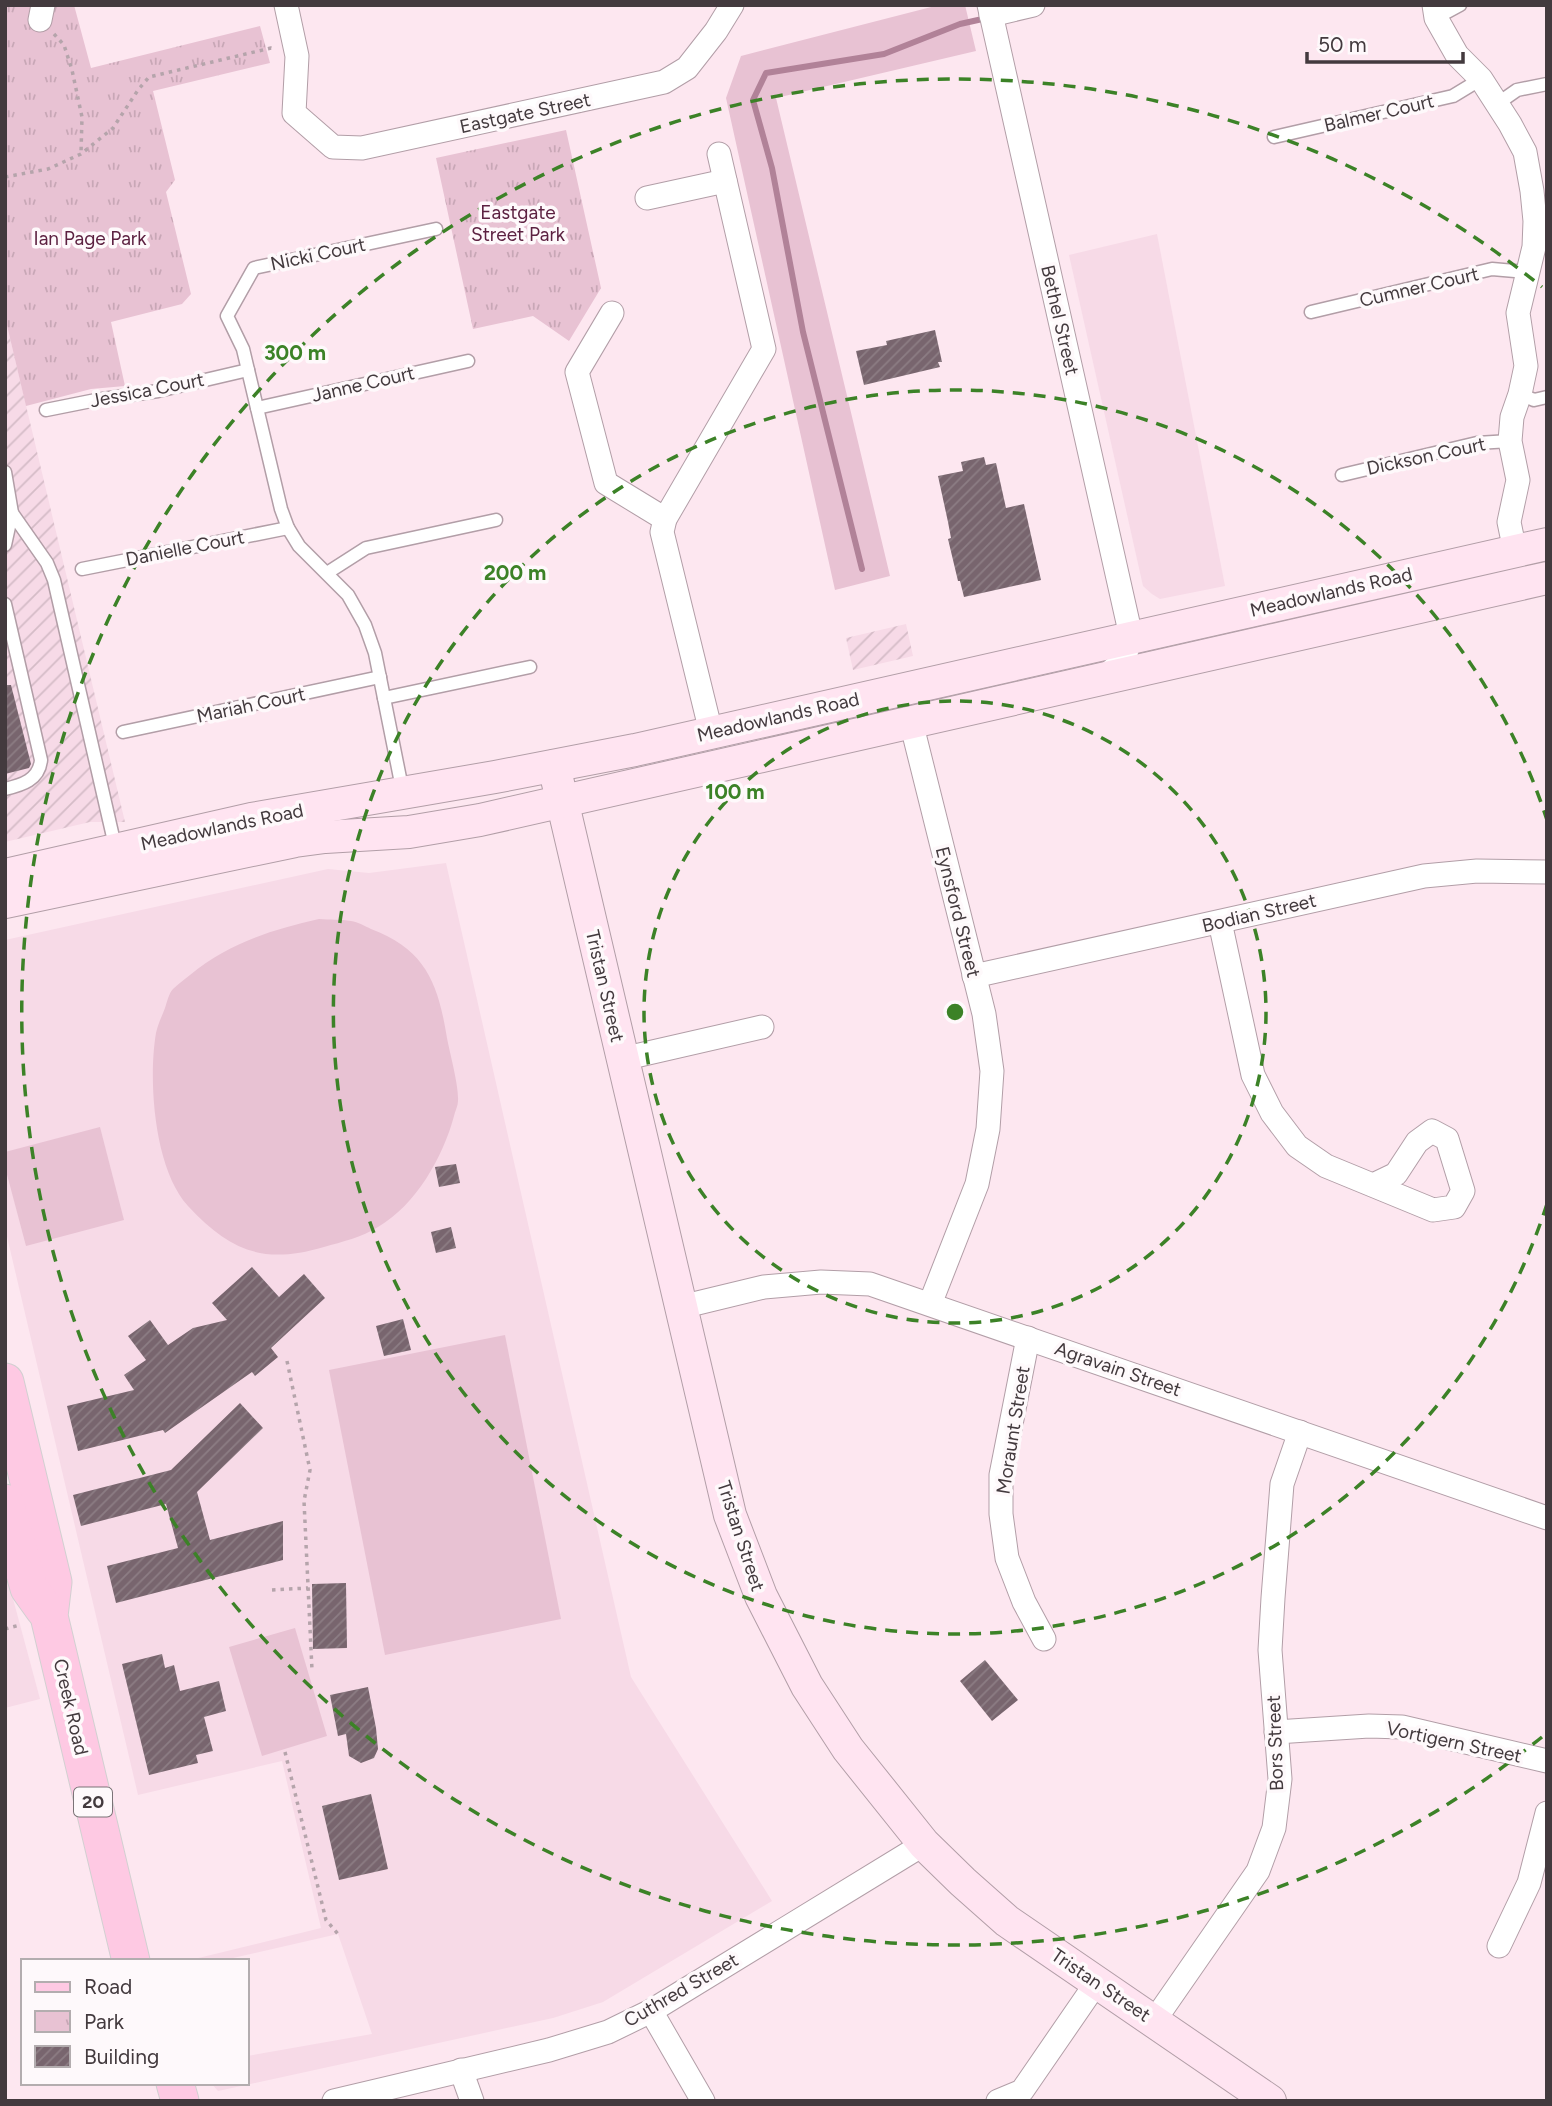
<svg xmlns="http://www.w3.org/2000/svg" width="1552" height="2106" font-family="Figtree,sans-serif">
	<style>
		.built { fill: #f7dae7 }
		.industrial { fill: url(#industrial-furrows) }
		.green { fill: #e8c2d3 }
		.park { fill: url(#park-tufts) }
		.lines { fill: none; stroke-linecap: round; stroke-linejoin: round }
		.stream { stroke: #b18298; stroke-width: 6 }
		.building { fill: url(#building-hatch) }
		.lane-casing { stroke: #b29ea7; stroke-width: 15 }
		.street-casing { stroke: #b29ea7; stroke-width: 25 }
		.secondary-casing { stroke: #b29ea7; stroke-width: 34 }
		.primary-casing { stroke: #d2d0d1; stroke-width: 39 }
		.path { stroke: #b5a4ab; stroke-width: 3.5; stroke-dasharray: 3.5 5; stroke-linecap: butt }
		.lane { stroke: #fff; stroke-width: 12 }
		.street { stroke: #fff; stroke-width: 23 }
		.secondary { stroke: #ffe4f1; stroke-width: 32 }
		.primary { stroke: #fec9e3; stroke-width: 37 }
		.ring { fill: none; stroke: #3c8227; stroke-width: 3.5; stroke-dasharray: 12 9 }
		.labels { text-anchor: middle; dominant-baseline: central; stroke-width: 7; stroke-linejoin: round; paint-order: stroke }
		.shield { fill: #fef9fb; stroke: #7b7377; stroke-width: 2 }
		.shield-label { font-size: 18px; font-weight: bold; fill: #433a3e }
		.street-label { font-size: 19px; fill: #433a3e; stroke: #fef9fb }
		.park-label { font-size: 19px; fill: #5c2141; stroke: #fef9fb }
		.centre { fill: #3c8227; stroke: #fef9fb; stroke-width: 3.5 }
		.ring-label { font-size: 21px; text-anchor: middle; font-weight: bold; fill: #3c8227; stroke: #fef9fb; stroke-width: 7; stroke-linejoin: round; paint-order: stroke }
	</style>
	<defs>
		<pattern id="industrial-furrows" width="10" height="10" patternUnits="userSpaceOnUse" patternTransform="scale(1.75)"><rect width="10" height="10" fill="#f7dae7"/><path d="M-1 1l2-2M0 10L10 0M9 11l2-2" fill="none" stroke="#d5bcc7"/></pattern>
		<pattern id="park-tufts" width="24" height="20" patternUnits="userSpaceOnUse" patternTransform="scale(1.75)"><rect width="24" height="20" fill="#e8c2d3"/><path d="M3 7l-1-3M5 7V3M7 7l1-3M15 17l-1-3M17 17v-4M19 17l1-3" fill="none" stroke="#c8a7b6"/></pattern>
		<pattern id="building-hatch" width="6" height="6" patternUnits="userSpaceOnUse" patternTransform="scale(1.75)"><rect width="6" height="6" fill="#78656e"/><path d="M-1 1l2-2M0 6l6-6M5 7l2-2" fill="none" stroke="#8c7d84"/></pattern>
	</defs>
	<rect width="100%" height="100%" fill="#fde7f0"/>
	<!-- built -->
	<g class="built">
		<path d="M1157,234L1225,586L1160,599L1152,594L1143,586L1069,255Z"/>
		<path d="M446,863L631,1677L772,1901L603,2002L553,2018L218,2091L211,2083H247V2056L372,2034L338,1934L220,1961H186L321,1928L282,1761L138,1795L5,1228V940L328,869L369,873Z"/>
		<path d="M5,1569L40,1699L5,1708Z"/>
	</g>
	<!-- industrial -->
	<g class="industrial">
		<path d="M5,317L125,822H90L5,842Z"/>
		<path d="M906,624L913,656L853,670L846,638Z"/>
	</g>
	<!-- green -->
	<g class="green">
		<path d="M939,5H965L976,51L776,98L890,576L835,590L726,98L741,56Z"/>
		<path d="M319,919C329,920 341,919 351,921C358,922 365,926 371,929C426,950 438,983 447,1038C450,1054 459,1086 458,1101C458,1106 455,1111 454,1116C443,1157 416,1205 378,1227C362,1237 342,1242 324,1247C263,1265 230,1251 188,1206C154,1169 148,1080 156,1033C158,1024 162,1016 165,1008C167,1002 169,993 173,989C178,984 184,980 190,975C229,943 271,930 319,919Z"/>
		<path d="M100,1127L124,1220L26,1246L5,1167V1152Z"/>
		<path d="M505,1335L561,1619L385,1655L329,1370Z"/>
		<path d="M295,1628L327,1736L262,1756L229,1647Z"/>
	</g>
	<!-- park -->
	<g class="park">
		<path d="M5,5H74L91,68L260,26L270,63L153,91L175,180L166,192L191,294L182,304L111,322L125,386L91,389L26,406L5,317Z"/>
		<path d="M566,130L601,288L569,341L533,316L473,329L436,158Z"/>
	</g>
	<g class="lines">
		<!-- stream -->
		<path class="stream" d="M862,569L803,332L772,168L753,100L766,73L884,54L960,24L987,18"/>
	</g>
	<!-- building -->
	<g class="building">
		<path d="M935,330L942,362H938L940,367L864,385L856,351L887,345L886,341Z"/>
		<path d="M984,457L986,465L996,463L1006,508L1024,504L1041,580L964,597L960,581H958L948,539L951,538L948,522L938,476L963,471L961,462Z"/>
		<path d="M5,685H11L31,764L29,768L5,774Z"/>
		<path d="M456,1164L460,1183L439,1187L435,1167Z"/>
		<path d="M451,1227L456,1248L436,1253L431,1232Z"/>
		<path d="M252,1267L279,1297L304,1274L325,1298L271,1348L278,1357L255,1376L252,1372L165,1433L163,1430L78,1451L67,1406L134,1390L124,1375L146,1360L128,1336L150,1320L168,1345L193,1328L227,1320L212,1303Z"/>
		<path d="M403,1319L411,1350L384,1356L376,1326Z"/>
		<path d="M240,1403L263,1428L197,1492L210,1540L283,1521V1560L116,1603L107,1566L178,1548L166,1504L81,1526L73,1495L171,1470Z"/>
		<path d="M346,1583L347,1648L313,1649L312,1584Z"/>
		<path d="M162,1654L165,1668L174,1665L180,1691L219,1681L226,1711L204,1717L213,1751L196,1755L198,1763L149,1775L122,1664Z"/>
		<path d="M985,1660L1018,1700L992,1721L960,1681Z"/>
		<path d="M368,1687L376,1728L378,1749L374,1758L361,1763L349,1756L346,1734L338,1736L330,1695Z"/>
		<path d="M371,1794L388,1869L339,1880L322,1806Z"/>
	</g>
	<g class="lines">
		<defs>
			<g id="lane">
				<path d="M1436,18L1460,5"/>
				<path d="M1497,104L1517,90L1547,84"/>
				<path d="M1274,137L1453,96L1481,79"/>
				<path d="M1311,312L1492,269L1527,272"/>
				<path d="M1520,394L1534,400L1547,397"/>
				<path d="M257,408L468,361"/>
				<path d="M46,410L96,400L158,391L248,370"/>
				<path d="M5,472L12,513L5,545"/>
				<path d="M1342,475L1477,443L1510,441"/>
				<path d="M12,513L47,563L54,580L116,850"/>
				<path d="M82,569L288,528"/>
				<path d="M327,573L366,548L496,520"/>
				<path d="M5,604L41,760C39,780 22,785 5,789"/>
				<path d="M384,698L530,667"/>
				<path d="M123,732L380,677"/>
				<path d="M403,793L375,653L365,625L348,595L299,546L288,528L281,509L243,349L227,316L254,268L436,229"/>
			</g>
			<g id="street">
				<path d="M286,5L297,56L294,113L333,147L362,148L664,82L687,68L716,31L732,5"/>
				<path d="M989,5L1131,636L1124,660L1103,678"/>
				<path d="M1434,5L1436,18L1457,55L1481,79L1510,124L1525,152L1532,191L1535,221L1534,247L1518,313L1526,366L1520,394L1512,417L1510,441L1518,480L1509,522L1515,551"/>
				<path d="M991,15L1033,5"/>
				<path d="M40,20L43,5"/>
				<path d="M647,198L725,181"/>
				<path d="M612,313L577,372L606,483L665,519"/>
				<path d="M911,722L984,1014L992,1071L988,1129L977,1184L930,1304"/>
				<path d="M711,732L662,532L665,519L764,349L719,154"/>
				<path d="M1220,922L1253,1075L1272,1113L1297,1146L1326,1166L1433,1210L1454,1207L1463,1191L1447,1139L1432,1131L1417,1142L1396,1174L1373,1185"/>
				<path d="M974,976L1424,876L1477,871L1547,872"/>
				<path d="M622,1059L762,1027"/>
				<path d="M681,1307L764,1287L821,1282L870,1284L1547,1518"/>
				<path d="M1028,1338L1001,1475V1514L1007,1558L1024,1602L1044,1639"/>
				<path d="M1276,1732L1369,1726L1402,1727L1547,1761"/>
				<path d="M1499,1946L1529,1883L1547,1813"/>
				<path d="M651,2011L703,2101"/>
				<path d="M1154,2021L1258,1871L1274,1828L1280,1779L1270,1650L1273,1598L1282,1484L1300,1432"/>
				<path d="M461,2070L472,2101"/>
				<path d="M334,2101L549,2050L608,2032L651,2011L924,1844"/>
				<path d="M998,2101L1022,2091L1097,1982"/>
			</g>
			<g id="secondary">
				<path d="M554,766L730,1515L761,1596L807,1686L848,1749L924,1844L963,1882L1007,1921L1270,2101"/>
				<path d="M5,875L251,819L495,777L635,750L1547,544"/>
				<path d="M5,902L295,841L325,837L409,832L480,820L1547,578"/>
			</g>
			<g id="primary">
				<path d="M5,1382L53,1582L49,1616L131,1961"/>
				<path d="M5,1503L29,1588L44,1609"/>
				<path d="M175,2083L180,2101"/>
			</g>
		</defs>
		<!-- lane casing -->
		<use href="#lane" class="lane-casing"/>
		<!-- street casing -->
		<use href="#street" class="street-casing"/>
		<!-- secondary casing -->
		<use href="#secondary" class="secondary-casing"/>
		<!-- primary casing -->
		<use href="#primary" class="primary-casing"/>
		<!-- path -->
		<g class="path">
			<path d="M54,34L64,45L72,70L82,117L81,153"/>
			<path d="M5,177L48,169L81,154L113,128L138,90L149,77L271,48L275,49"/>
			<path d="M287,1361L310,1470L304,1501L312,1670"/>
			<path d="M272,1590L308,1588"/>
			<path d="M5,1629L20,1625"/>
			<path d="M285,1752L326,1920L338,1934"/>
		</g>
		<!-- lane -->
		<use href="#lane" class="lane"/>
		<!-- street -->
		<use href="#street" class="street"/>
		<!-- secondary -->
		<use href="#secondary" class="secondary"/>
		<!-- primary -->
		<use href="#primary" class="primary"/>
	</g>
	<!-- distance rings -->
	<g class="ring">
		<circle cx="955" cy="1012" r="311"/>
		<path d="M1547 1204A622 622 0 1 1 1547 820"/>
		<path d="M1542 1737A933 933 0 1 1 1542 287"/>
	</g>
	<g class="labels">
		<!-- shield labels -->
		<rect class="shield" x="74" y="1787.5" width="38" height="29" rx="5"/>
		<g class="shield-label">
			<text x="93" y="1802">20</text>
		</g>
		<!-- street labels -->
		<g class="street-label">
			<text transform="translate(525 113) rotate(-12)">Eastgate Street</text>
			<text transform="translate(1379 113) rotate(-13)">Balmer Court</text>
			<text transform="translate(318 254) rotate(-12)">Nicki Court</text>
			<text transform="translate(1419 287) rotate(-13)">Cumner Court</text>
			<text transform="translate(1060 320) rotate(77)">Bethel Street</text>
			<text transform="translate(363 384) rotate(-13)">Janne Court</text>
			<text transform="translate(147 390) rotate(-11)">Jessica Court</text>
			<text transform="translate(1426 456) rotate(-12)">Dickson Court</text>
			<text transform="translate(185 548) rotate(-11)">Danielle Court</text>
			<text transform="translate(1331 592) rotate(-13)">Meadowlands Road</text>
			<text transform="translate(251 705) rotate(-12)">Mariah Court</text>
			<text transform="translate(778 717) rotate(-13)">Meadowlands Road</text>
			<text transform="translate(222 827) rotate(-12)">Meadowlands Road</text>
			<text transform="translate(958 912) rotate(76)">Eynsford Street</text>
			<text transform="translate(1259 913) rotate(-13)">Bodian Street</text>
			<text transform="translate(605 986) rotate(77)">Tristan Street</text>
			<text transform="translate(1118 1369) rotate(19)">Agravain Street</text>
			<text transform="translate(1013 1430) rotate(-81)">Moraunt Street</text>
			<text transform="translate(741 1536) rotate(72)">Tristan Street</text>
			<text transform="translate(71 1707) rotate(77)">Creek Road</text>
			<text transform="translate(1454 1742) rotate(12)">Vortigern Street</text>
			<text transform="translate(1275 1743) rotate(-92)">Bors Street</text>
			<text transform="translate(1101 1985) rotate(34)">Tristan Street</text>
			<text transform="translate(681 1990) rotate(-30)">Cuthred Street</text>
		</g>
		<!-- park labels -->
		<g class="park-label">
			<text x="518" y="212">Eastgate<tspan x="518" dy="22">Street Park</tspan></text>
			<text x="90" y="238">Ian Page Park</text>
		</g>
	</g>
	<circle cx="955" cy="1012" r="10" class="centre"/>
	<g class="ring-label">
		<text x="295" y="360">300 m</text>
		<text x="515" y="580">200 m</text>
		<text x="735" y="799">100 m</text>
	</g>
	<!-- border -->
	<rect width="1552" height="2106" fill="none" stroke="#433a3e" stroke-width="14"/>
	<!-- legend -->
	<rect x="21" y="1959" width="228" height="126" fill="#fef9fb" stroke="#b3adaf" stroke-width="2"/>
	<rect x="35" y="1982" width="35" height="10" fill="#fec9e3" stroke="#b3adaf" stroke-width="2"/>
	<text x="84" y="1994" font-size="21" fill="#433a3e">Road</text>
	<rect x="35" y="2011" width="35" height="21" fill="url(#park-tufts)" stroke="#b3adaf" stroke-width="2"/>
	<text x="84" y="2029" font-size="21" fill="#433a3e">Park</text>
	<rect x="35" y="2046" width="35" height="21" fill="url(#building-hatch)" stroke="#b3adaf" stroke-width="2"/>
	<text x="84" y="2064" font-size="21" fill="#433a3e">Building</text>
	<!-- scale -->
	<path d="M1307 52v10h156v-10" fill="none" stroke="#433a3e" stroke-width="3.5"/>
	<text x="1318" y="52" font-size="21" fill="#433a3e" stroke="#fef9fb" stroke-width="5" paint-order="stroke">50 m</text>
</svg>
